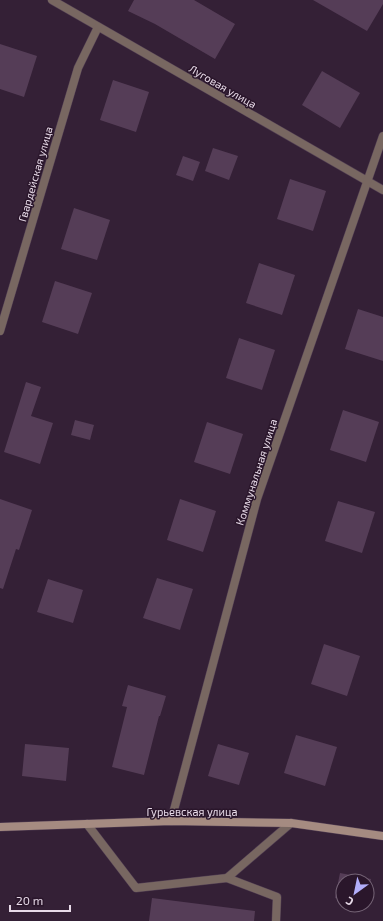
<svg xmlns="http://www.w3.org/2000/svg" width="383" height="921" font-family="'Exo 2',sans-serif">
	<style>
		.building { fill: #553d57 }
		.lines { fill: none; stroke-linecap: round; stroke-linejoin: round }
		.lane-casing { stroke: #513e53; stroke-width: 9 }
		.street-casing { stroke: #513e53; stroke-width: 9 }
		.secondary-casing { stroke: #513e53; stroke-width: 9 }
		.lane { stroke: #786761; stroke-width: 8 }
		.street { stroke: #786761; stroke-width: 8 }
		.secondary { stroke: #a58b81; stroke-width: 8 }
		.labels { text-anchor: middle; dominant-baseline: central; stroke-width: 3; stroke-linejoin: round; paint-order: stroke }
		.street-label { font-size: 11px; fill: #e8dbe9; stroke: #2a162b }
	</style>
	<rect width="100%" height="100%" fill="#342036"/>
	<!-- building -->
	<g class="building">
		<path d="M134,0H194L235,24L215,59L155,24L128,11Z"/>
		<path d="M313,0H383V4L367,31Z"/>
		<path d="M0,44L37,56L24,97L0,89Z"/>
		<path d="M322,71L360,93L340,128L302,105Z"/>
		<path d="M113,80L149,92L136,132L100,120Z"/>
		<path d="M213,148L238,156L229,180L205,171Z"/>
		<path d="M183,156L200,162L193,181L176,175Z"/>
		<path d="M290,179L326,191L313,231L277,219Z"/>
		<path d="M74,208L110,220L97,260L61,249Z"/>
		<path d="M259,263L295,275L282,315L246,303Z"/>
		<path d="M55,281L92,293L78,334L42,322Z"/>
		<path d="M358,309L383,317V361L345,349Z"/>
		<path d="M239,338L275,350L262,390L226,378Z"/>
		<path d="M26,382L41,387L31,416L53,423L40,464L4,452Z"/>
		<path d="M343,410L379,422L366,462L330,450Z"/>
		<path d="M75,420L94,425L90,440L71,435Z"/>
		<path d="M207,422L243,434L230,474L194,462Z"/>
		<path d="M0,499L32,510L19,550L16,549L3,589L0,588Z"/>
		<path d="M180,499L216,511L203,552L167,540Z"/>
		<path d="M338,501L375,512L362,553L325,541Z"/>
		<path d="M157,578L193,589L180,630L143,618Z"/>
		<path d="M48,579L83,590L73,623L37,612Z"/>
		<path d="M324,644L360,656L347,696L311,684Z"/>
		<path d="M128,685L166,696L160,716H159L144,775L112,767L127,707L122,706Z"/>
		<path d="M296,735L337,747L325,786L284,773Z"/>
		<path d="M25,744L69,748L66,781L22,776Z"/>
		<path d="M218,744L249,753L239,785L208,776Z"/>
		<path d="M340,873L371,879L367,900V881H343V900L335,898Z"/>
		<path d="M152,898L255,911L254,921H149Z"/>
	</g>
	<g class="lines">
		<defs>
			<g id="lane">
				<path d="M87,824L136,888L227,878"/>
				<path d="M276,921L277,897L227,878L291,823"/>
			</g>
			<g id="street">
				<path d="M52,0L383,190"/>
				<path d="M0,331L78,68L98,27"/>
				<path d="M171,821L257,499L383,136"/>
			</g>
			<path id="secondary" d="M0,827L171,821L291,823L383,836"/>
		</defs>
		<!-- lane casing -->
		<use href="#lane" class="lane-casing"/>
		<!-- street casing -->
		<use href="#street" class="street-casing"/>
		<!-- secondary casing -->
		<use href="#secondary" class="secondary-casing"/>
		<!-- lane -->
		<use href="#lane" class="lane"/>
		<!-- street -->
		<use href="#street" class="street"/>
		<!-- secondary -->
		<use href="#secondary" class="secondary"/>
	</g>
	<g class="labels">
		<!-- street labels -->
		<g class="street-label">
			<text transform="translate(223 86) rotate(30)">Луговая улица</text>
			<text transform="translate(35 174) rotate(-74)">Гвардейская улица</text>
			<text transform="translate(256 472) rotate(-72)">Коммунальная улица</text>
			<text x="192" y="811">Гурьевская улица</text>
		</g>
	</g>
	<!-- north arrow -->
	<g transform="translate(355 893) rotate(213)"><circle r="19" fill="#2a162b" stroke="#766577"/>
	<path d="M0-3L7 15L0 10L-7 15Z" fill="#b2adf9"/>
	<text y="-6" font-size="11" font-weight="bold" text-anchor="middle" fill="#e8dbe9">С</text>
	</g>
	<!-- scale -->
	<path d="M10 905v6h60v-6" fill="none" stroke="#e8dbe9" stroke-width="2"/>
	<text x="16" y="905" font-size="12" fill="#e8dbe9" stroke="#2a162b" stroke-width="3" paint-order="stroke">20 m</text>
</svg>
